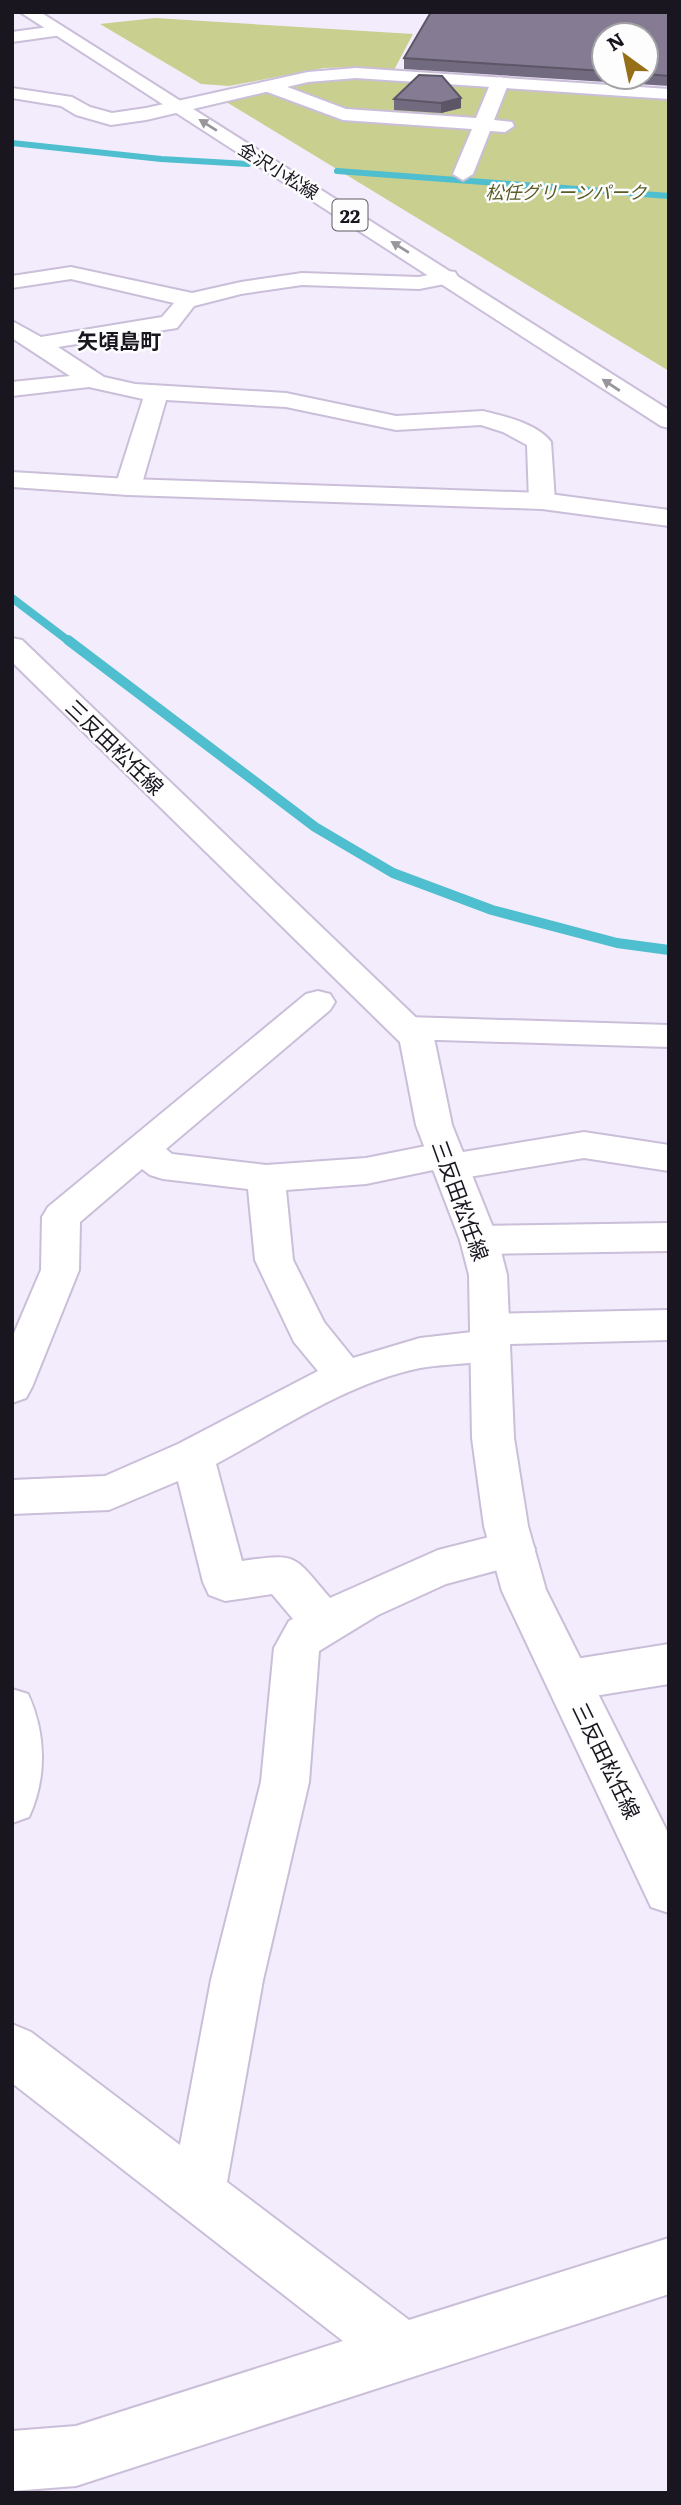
<svg xmlns="http://www.w3.org/2000/svg" width="681" height="2505" font-family="Literata,'Noto Sans JP',serif">
	<style>
		.green { fill: #c9cf8f }
		.lines { fill: none; stroke-linecap: round; stroke-linejoin: round }
		.stream-far2 { stroke: #4fbecf; stroke-width: 6 }
		.stream-far1 { stroke: #4fbecf; stroke-width: 8 }
		.stream { stroke: #4fbecf; stroke-width: 10 }
		.minor-casing { stroke: #cabed9; stroke-width: 4 }
		.tertiary-casing { stroke: #cabed9; stroke-width: 4 }
		.secondary-casing { stroke: #cabed9; stroke-width: 4 }
		.primary-casing { stroke: #cabed9; stroke-width: 4 }
		.minor { fill: #fff; fill-rule: evenodd }
		.tertiary { fill: #fff; fill-rule: evenodd }
		.secondary { fill: #fff; fill-rule: evenodd }
		.primary { fill: #fff; fill-rule: evenodd }
		.wall { fill: #726a7e; fill-rule: evenodd }
		.shaded-wall { fill: #5d5667 }
		.building { fill: #857b93; stroke: #5d5667; stroke-width: 2 }
		.oneway { fill: #98969b }
		.labels { text-anchor: middle; dominant-baseline: central; stroke-width: 5; stroke-linejoin: round; paint-order: stroke }
		.far-street-label { font-size: 18px; fill: #1a1620; stroke: #fdfdfd }
		.far-park-label { font-size: 18px; font-style: italic; fill: #595c23; stroke: #fdfdfd }
		.shield { fill: #fdfdfd; stroke: #5e5b62; stroke-width: 2 }
		.shield-label { font-size: 19px; font-weight: bold; fill: #1a1620 }
		.far-quarter-label { font-size: 21px; font-weight: bold; fill: #1a1620; stroke: #fdfdfd }
		.street-label { font-size: 21px; fill: #1a1620; stroke: #fdfdfd }
	</style>
	<rect width="100%" height="100%" fill="#f3ecfd"/>
	<!-- green -->
	<g class="green">
		<path d="M155,18L413,34L394,70L358,67L324,68L229,86L201,84L100,24Z"/>
		<path d="M376,78L669,98V371L223,100L318,79Z"/>
	</g>
	<g class="lines">
		<!-- stream-far2 -->
		<g class="stream-far2">
			<path d="M12,143L161,159L248,164"/>
			<path d="M337,171L669,196"/>
		</g>
		<!-- stream-far1 -->
		<path class="stream-far1" d="M12,598L70,642"/>
		<!-- stream -->
		<path class="stream" d="M68,640L315,827L393,873L492,910L617,943L669,950"/>
		<defs>
			<g id="minor">
				<path d="M56,26L62,27L65,31L62,35L12,42V32Z"/>
				<path d="M500,77L509,82L494,120L512,122L514,126L505,132L490,131L473,174L463,180L453,174L472,129L343,120L262,90L259,86L262,82H274L346,109L476,118L491,82Z"/>
				<path d="M71,267L192,293L241,282L302,273L419,277L447,271L455,272L458,277L455,282L419,289L302,285L241,294L194,306L177,328L58,347L104,377L135,384L286,393L396,416L483,411C504,416 538,424 551,442L555,501L551,506L542,509L533,506L529,501L527,445L503,432L481,425L396,430L286,407L166,400L141,487L137,492L128,495L119,492L115,487L143,399L89,387L12,396V382L70,376L12,338V321L41,337L162,317L174,303L71,279L12,288V276Z"/>
				<path d="M318,991L330,994L335,1002L330,1010L166,1149L172,1154L266,1165L366,1158L446,1142L459,1146L463,1152L584,1132L669,1145V1171L584,1158L450,1180L437,1176L433,1170L366,1184L286,1190L293,1260L324,1322L353,1358L420,1338L472,1332L470,1329L476,1318L490,1314L669,1310V1340L510,1344L505,1356C478,1365 448,1363 420,1368C347,1383 281,1429 216,1464L242,1561C299,1553 293,1555 330,1598L438,1550L513,1531L528,1536L535,1549L528,1562L446,1584L378,1615L319,1651L309,1782L263,1980L227,2182L409,2320L669,2238V2294L76,2486L12,2491V2431L76,2426L343,2341L12,2083V2024L31,2032L180,2145L211,1980L261,1782L274,1648L289,1621L293,1619L272,1594L225,1601L209,1595L203,1582L178,1481L109,1510L12,1514V1480L105,1476L178,1444L318,1371L294,1342L255,1260L248,1189L163,1179L150,1175L142,1169L80,1222L79,1270L32,1387L26,1398L12,1403V1338L41,1270L42,1217L48,1207L306,994Z"/>
				<path d="M407,1017L669,1025V1047L407,1039L395,1036L390,1028L395,1020Z"/>
				<path d="M669,1223V1251L479,1254L465,1250L460,1240L465,1230L479,1226Z"/>
				<path d="M669,1644V1684L569,1700L553,1694L546,1680L553,1666L569,1660Z"/>
				<path d="M12,1689L28,1694C46,1733 47,1778 29,1817L12,1823Z"/>
			</g>
			<g id="tertiary">
				<path d="M356,68L669,89V99L356,78L308,82L146,120L111,125L76,115L61,106L12,98V88L72,97L90,107L112,113L146,108L308,72Z"/>
				<path d="M12,472L128,479L542,493L669,510V526L542,509L128,495L12,487Z"/>
			</g>
			<path id="secondary" d="M12,638L22,640L429,1030L434,1038L452,1125L498,1240L507,1275L514,1438L528,1526L546,1590L669,1835V1913L651,1907L502,1591L484,1526L472,1438L469,1275L460,1240L416,1125L400,1042L12,662Z"/>
			<path id="primary" d="M20,12H40L669,410V428L661,426Z"/>
		</defs>
		<!-- minor casing -->
		<use href="#minor" class="minor-casing"/>
		<!-- tertiary casing -->
		<use href="#tertiary" class="tertiary-casing"/>
		<!-- secondary casing -->
		<use href="#secondary" class="secondary-casing"/>
		<!-- primary casing -->
		<use href="#primary" class="primary-casing"/>
		<!-- minor -->
		<use href="#minor" class="minor"/>
		<!-- tertiary -->
		<use href="#tertiary" class="tertiary"/>
		<!-- secondary -->
		<use href="#secondary" class="secondary"/>
		<!-- primary -->
		<use href="#primary" class="primary"/>
	</g>
	<!-- wall -->
	<g class="wall">
		<path d="M669,12V86L404,69V58ZM604,35H646V77H604Z"/>
		<path d="M461,98V108L441,113L394,110V99Z"/>
	</g>
	<!-- shaded-wall -->
	<path class="shaded-wall" d="M461,98V108L441,113V103Z"/>
	<!-- building -->
	<g class="building">
		<path d="M431,12H669V76L646,74V35H604V71L404,58Z"/>
		<path d="M419,75L442,76L461,98L441,103L394,99Z"/>
	</g>
	<!-- one-way arrows -->
	<defs><path id="oneway-solid" d="M-6-.8H1V-3.2L6.5 0L1 3.2V.8H-6Z" transform="scale(1.75)"/></defs>
	<g class="oneway">
		<use href="#oneway-solid" transform="translate(208 125) rotate(-148)"/>
		<use href="#oneway-solid" transform="translate(400 247) rotate(-148)"/>
		<use href="#oneway-solid" transform="translate(611 385) rotate(-147)"/>
	</g>
	<g class="labels">
		<!-- far-street labels -->
		<g class="far-street-label">
			<text transform="translate(279 170) rotate(32)">金沢小松線</text>
		</g>
		<!-- far-park labels -->
		<g class="far-park-label">
			<text x="566" y="191">松任グリーンパーク</text>
		</g>
		<!-- shield labels -->
		<rect class="shield" x="332.5" y="199.5" width="35" height="31" rx="5"/>
		<g class="shield-label">
			<text x="350" y="215">22</text>
		</g>
		<!-- far-quarter labels -->
		<g class="far-quarter-label">
			<text x="119" y="339">矢頃島町</text>
		</g>
		<!-- street labels -->
		<g class="street-label">
			<text transform="translate(116 746) rotate(44)">三反田松任線</text>
			<text transform="translate(462 1200) rotate(70)">三反田松任線</text>
			<text transform="translate(608 1760) rotate(64)">三反田松任線</text>
		</g>
	</g>
	<!-- border -->
	<rect width="681" height="2505" fill="none" stroke="#1a1620" stroke-width="28"/>
	<!-- north arrow -->
	<g transform="translate(625 56) rotate(327)"><circle r="33" fill="#fdfdfd" stroke="#a2a1a5" stroke-width="2"/>
	<path d="M0-5L12 26L0 18L-12 26Z" fill="#966f19"/>
	<text y="-10" font-size="19" font-weight="bold" text-anchor="middle" fill="#1a1620">N</text>
	</g>
</svg>
